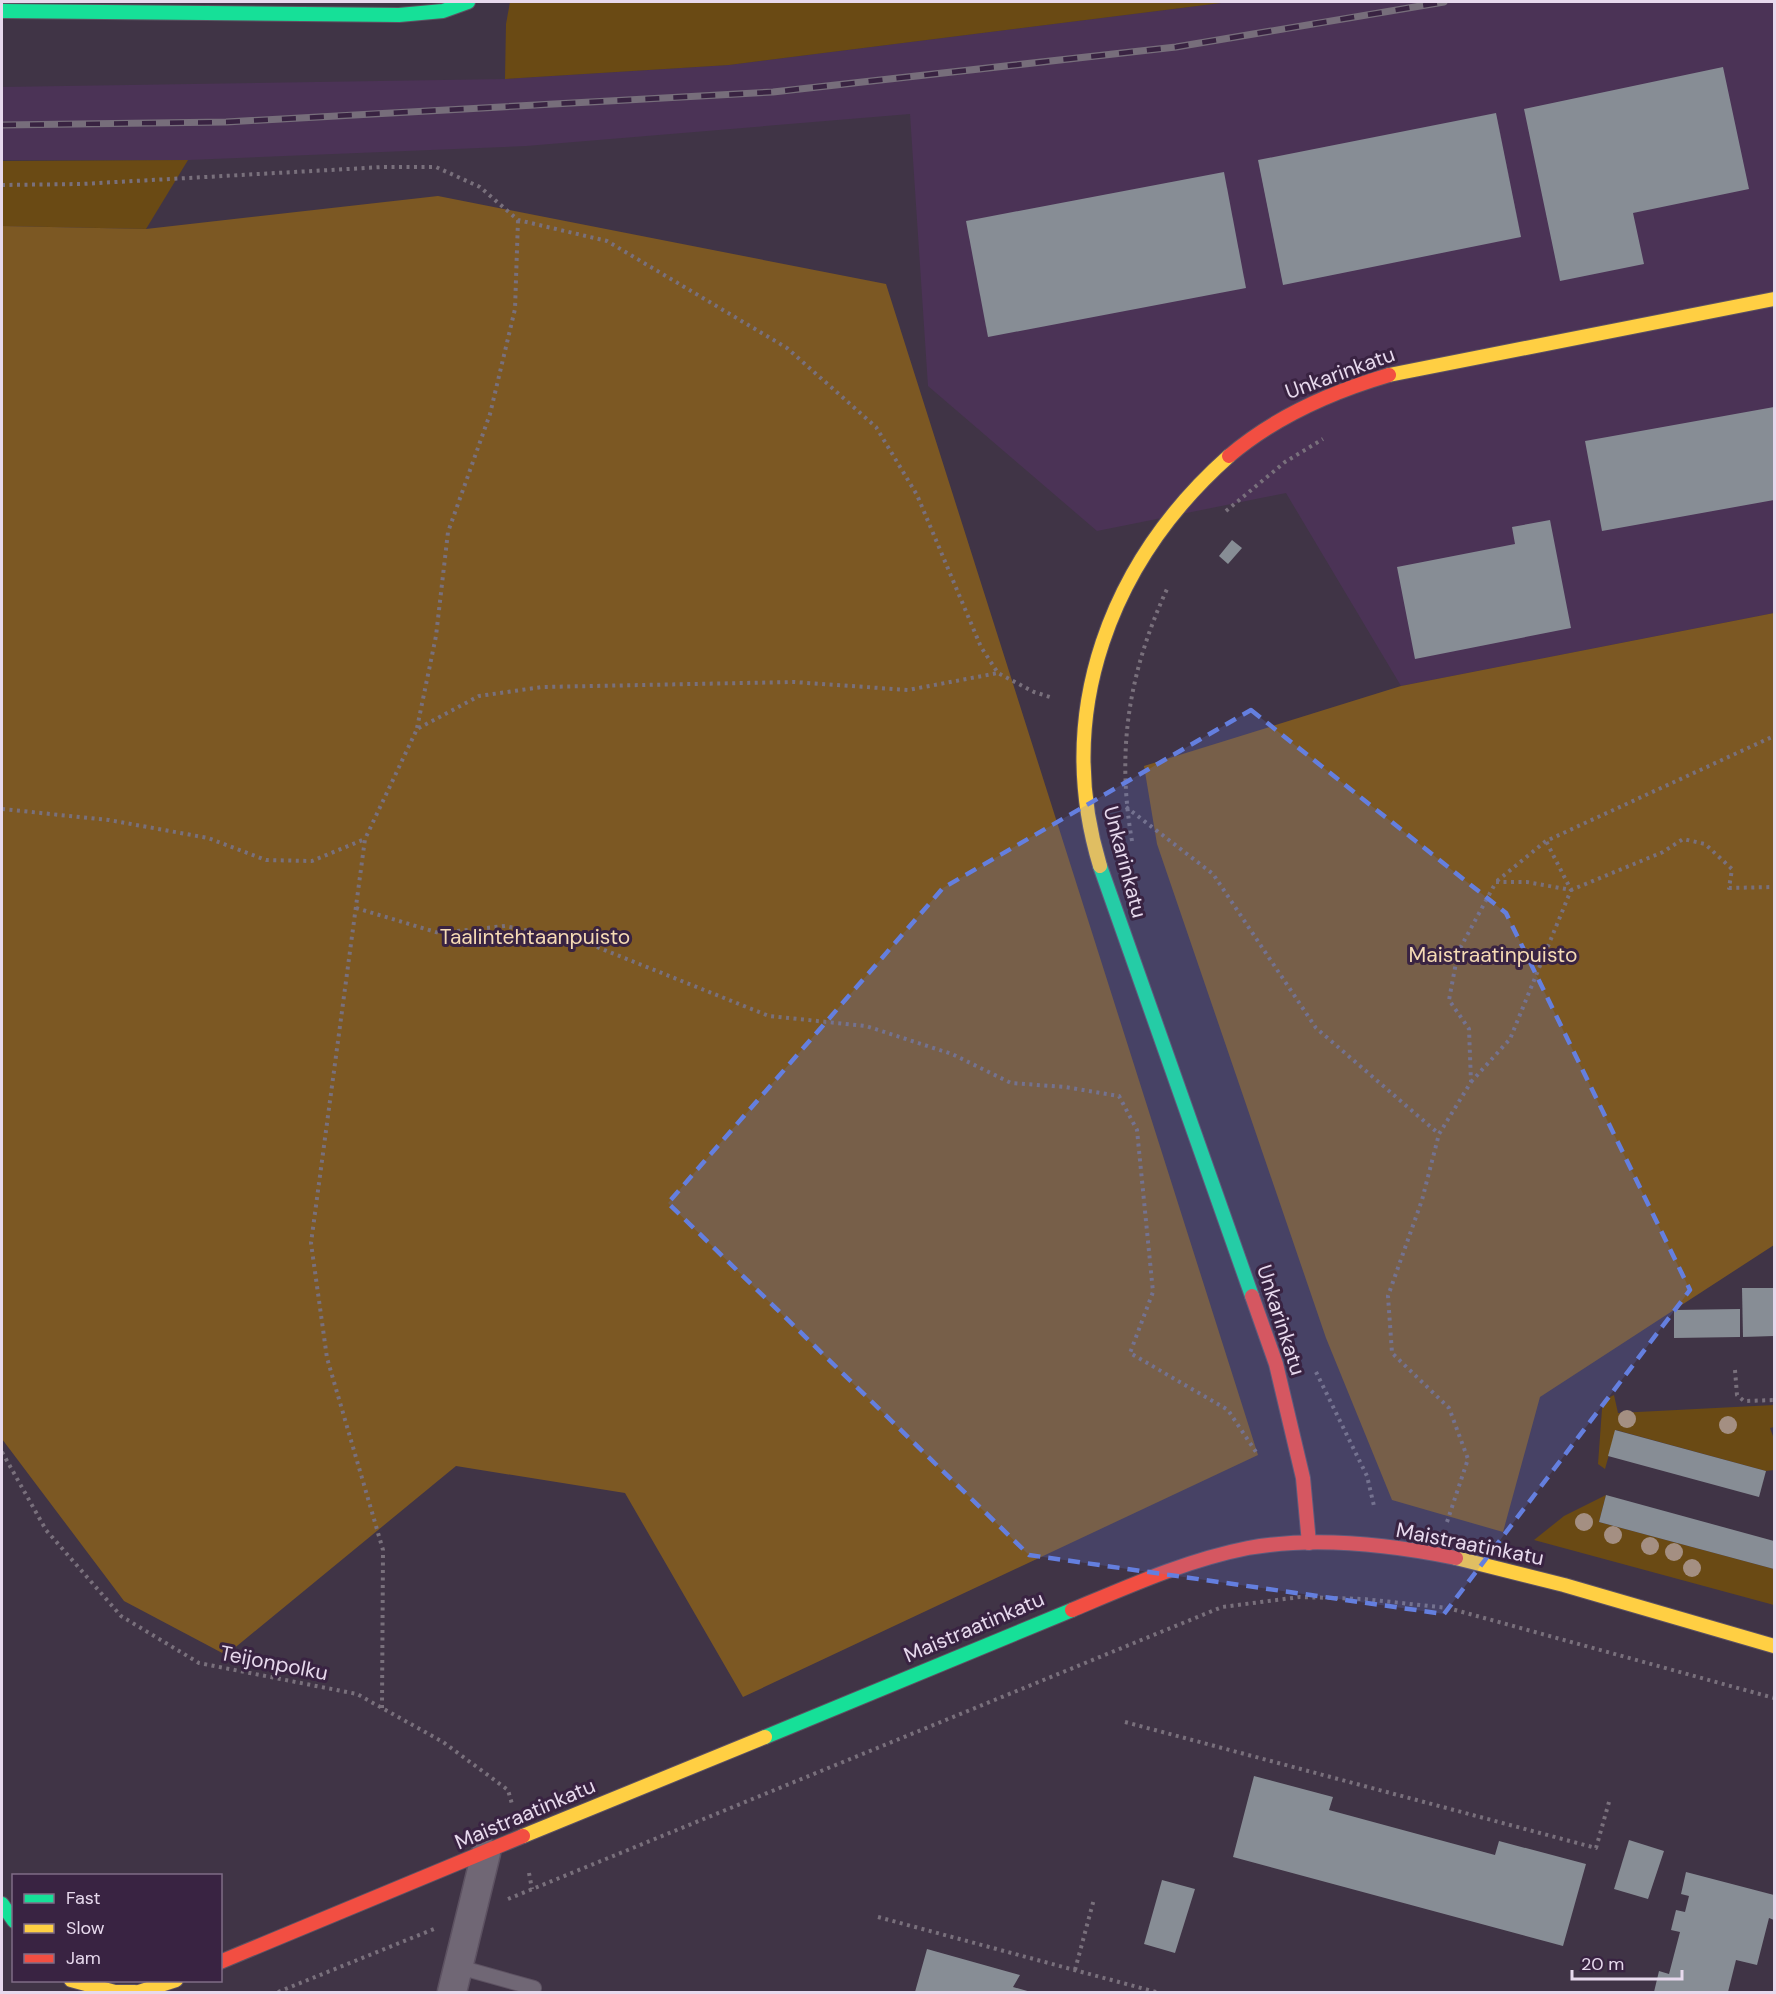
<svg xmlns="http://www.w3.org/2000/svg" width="1776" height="1994" font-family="'DM Sans',sans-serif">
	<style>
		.built { fill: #4b3356 }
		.green { fill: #6a4a14 }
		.forest { fill: #7c5823 }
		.building { fill: #878d95 }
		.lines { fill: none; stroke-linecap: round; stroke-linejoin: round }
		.lane-casing { stroke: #5d5262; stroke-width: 16 }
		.street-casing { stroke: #5d5262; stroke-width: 31 }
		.fast-casing { stroke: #5d5262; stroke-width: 16 }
		.slow-casing { stroke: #5d5262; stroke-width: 16 }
		.jam-casing { stroke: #5d5262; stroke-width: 16 }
		.path { stroke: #79707c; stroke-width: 4; stroke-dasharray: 3 4.5; stroke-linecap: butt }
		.lane { stroke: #706775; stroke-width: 14 }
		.street { stroke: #706775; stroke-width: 28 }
		.fast { stroke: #16e098; stroke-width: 14 }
		.slow { stroke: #ffcf43; stroke-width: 14 }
		.jam { stroke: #f24e42; stroke-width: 14 }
		.rail-casing { stroke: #776e7b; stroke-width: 7 }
		.rail { stroke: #392342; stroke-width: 4.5; stroke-dasharray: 14; stroke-linecap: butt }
		.tree { fill: #a48f82 }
		.marked { fill: #647fdf; fill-opacity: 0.2; stroke: #647fdf; stroke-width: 4.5; stroke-dasharray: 12 8; stroke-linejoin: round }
		.labels { text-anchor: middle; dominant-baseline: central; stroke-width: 6; stroke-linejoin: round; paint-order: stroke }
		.street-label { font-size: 21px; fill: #e7d9ed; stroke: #392342 }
		.park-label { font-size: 21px; fill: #f5dab4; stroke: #392342 }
	</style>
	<rect width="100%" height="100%" fill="#403446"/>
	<!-- built -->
	<path class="built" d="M1229,2H1774V613L1401,686L1286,493L1097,531L928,386L910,114L526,146L188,160H2V87L505,79L729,65Z"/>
	<!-- green -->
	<g class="green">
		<path d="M510,2H1229L729,65L505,79L506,24Z"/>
		<path d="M188,160L146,229L2,226V161Z"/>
		<path d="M1614,1395L1618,1413L1774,1405V1427L1770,1428L1774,1439V1470L1766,1471L1616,1430L1605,1469L1598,1464L1602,1409L1606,1399Z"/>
		<path d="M1606,1495L1599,1522L1774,1569V1605L1534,1540L1564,1516Z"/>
	</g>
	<!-- forest -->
	<g class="forest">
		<path d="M438,196L886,284L1258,1455L743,1697L625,1493L456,1466L226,1655L124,1601L2,1439V226L146,229Z"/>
		<path d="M1774,613V1245L1540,1397L1503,1532L1392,1500L1326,1338L1157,844L1144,766L1401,686Z"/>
	</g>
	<!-- building -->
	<g class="building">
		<path d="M1723,67L1749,189L1633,213L1644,264L1560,281L1524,109Z"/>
		<path d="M1496,113L1521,237L1283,285L1258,160Z"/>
		<path d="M1224,172L1246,288L988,337L966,221Z"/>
		<path d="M1774,407V500L1602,531L1585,441Z"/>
		<path d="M1550,520L1571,628L1415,659L1397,567L1515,544L1512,527Z"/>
		<path d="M1232,540L1242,548L1228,564L1219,556Z"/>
		<path d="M1742,1288H1774V1336L1743,1337Z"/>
		<path d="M1740,1309V1337L1674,1338V1310Z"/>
		<path d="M1615,1430L1766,1471L1759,1497L1608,1456Z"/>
		<path d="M1606,1495L1774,1541V1569L1599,1522Z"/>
		<path d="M1254,1776L1333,1797L1329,1810L1495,1855L1499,1841L1586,1864L1563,1946L1233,1857Z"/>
		<path d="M1629,1840L1664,1851L1648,1899L1614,1889Z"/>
		<path d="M1686,1872L1774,1895V1920L1769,1918L1757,1965L1736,1960L1728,1992H1654L1659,1971L1669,1974L1680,1932L1671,1930L1676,1910L1685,1912L1689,1896L1681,1894Z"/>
		<path d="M1162,1880L1195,1889L1175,1953L1144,1944Z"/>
		<path d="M927,1949L1020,1975L1013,1987L1031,1992H915Z"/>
	</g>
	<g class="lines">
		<defs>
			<path id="lane" d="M459,1967L534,1988L532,1992"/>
			<path id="street" d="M452,1992L486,1853"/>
			<g id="fast">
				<path d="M2,11L399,15L443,11L468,2"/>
				<path d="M1100,866L1252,1296"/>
				<path d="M765,1737L1072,1610"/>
				<path d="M2,1904L14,1921"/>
			</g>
			<g id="slow">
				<path d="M1389,375L1774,299"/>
				<path d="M1100,866C1053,711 1111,561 1229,456"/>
				<path d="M1456,1558L1564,1585L1774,1646"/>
				<path d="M523,1836L765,1737"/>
				<path d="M71,1980L115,1992H135"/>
				<path d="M139,1992L176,1980"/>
			</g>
			<g id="jam">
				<path d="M1229,456C1276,416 1331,392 1389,375"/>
				<path d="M1252,1296L1276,1364L1303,1478L1309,1543"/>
				<path d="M1072,1610C1129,1586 1187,1560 1248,1548C1316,1536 1388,1544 1456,1558"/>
				<path d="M220,1962L523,1836"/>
			</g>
		</defs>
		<!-- lane casing -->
		<use href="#lane" class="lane-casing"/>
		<!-- street casing -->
		<use href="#street" class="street-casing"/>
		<!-- fast casing -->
		<use href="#fast" class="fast-casing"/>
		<!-- slow casing -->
		<use href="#slow" class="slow-casing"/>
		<!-- jam casing -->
		<use href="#jam" class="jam-casing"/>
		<!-- path -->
		<g class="path">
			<path d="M2,185L81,184L383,167H436L480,187L518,220L607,241L787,348L876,427L917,495L981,647L998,673L1034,692L1053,698"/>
			<path d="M1226,511L1285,462L1323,439"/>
			<path d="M417,728L436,636L448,532L490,414L515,309L518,220"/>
			<path d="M1126,807L1213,874L1316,1028L1439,1134"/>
			<path d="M2,809L109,820L208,838L266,860L312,861L365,839"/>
			<path d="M1132,841C1116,750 1129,672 1167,589"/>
			<path d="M1497,881L1546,841L1774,736"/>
			<path d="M356,908L439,933L505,926L587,943L769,1016L866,1026L952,1054L1011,1083L1065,1087L1119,1096L1137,1130L1153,1292L1130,1353L1228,1410L1258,1455"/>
			<path d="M1471,1082L1510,1039L1571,890L1546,841"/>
			<path d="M1735,1370L1737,1395L1744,1401L1774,1400"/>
			<path d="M1316,1372L1367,1476L1374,1506"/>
			<path d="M2,1452L46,1530L121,1616L199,1663L357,1694L443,1742L508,1790L512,1804"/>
			<path d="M1447,1522L1468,1459L1449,1408L1392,1353L1388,1296L1422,1200L1439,1134L1471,1082L1469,1029L1449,1000L1458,952L1496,882H1527L1571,890L1663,852L1683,839L1705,844L1732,869L1729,888L1774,887"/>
			<path d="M382,1708L383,1550L327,1358L311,1243L365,839L417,729L479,696L542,687L794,682L908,690L998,673"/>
			<path d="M1125,1722L1596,1848L1609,1802"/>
			<path d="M529,1873L532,1889"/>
			<path d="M508,1899L1222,1607L1300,1597L1364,1599L1448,1608L1774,1698"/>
			<path d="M878,1917L1156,1992"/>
			<path d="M1075,1970L1094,1899"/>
			<path d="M278,1992L434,1929"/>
		</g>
		<!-- lane -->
		<use href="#lane" class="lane"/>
		<!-- street -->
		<use href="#street" class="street"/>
		<!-- fast -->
		<use href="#fast" class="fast"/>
		<!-- slow -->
		<use href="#slow" class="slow"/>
		<!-- jam -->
		<use href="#jam" class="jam"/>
		<defs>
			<path id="rail" d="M2,125L226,122L773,92L1176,47L1444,2"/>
		</defs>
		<!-- rail casing -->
		<use href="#rail" class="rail-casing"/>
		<!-- rail -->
		<use href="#rail" class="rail"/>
	</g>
	<!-- trees -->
	<g class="tree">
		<circle cx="1627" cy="1419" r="9"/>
		<circle cx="1728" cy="1425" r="9"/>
		<circle cx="1584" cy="1522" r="9"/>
		<circle cx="1613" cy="1535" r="9"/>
		<circle cx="1650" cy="1546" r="9"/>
		<circle cx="1674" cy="1552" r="9"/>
		<circle cx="1692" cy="1568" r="9"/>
	</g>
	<!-- marked area -->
	<path class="marked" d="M1251,710L1506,913L1690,1290L1444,1614L1029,1555L668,1203L943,888Z"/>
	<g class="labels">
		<!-- street labels -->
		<g class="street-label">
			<text transform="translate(1340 373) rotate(-20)">Unkarinkatu</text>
			<text transform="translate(1125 862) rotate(75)">Unkarinkatu</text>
			<text transform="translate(1281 1320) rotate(72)">Unkarinkatu</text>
			<text transform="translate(1470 1544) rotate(11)">Maistraatinkatu</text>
			<text transform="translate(974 1627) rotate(-23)">Maistraatinkatu</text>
			<text transform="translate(274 1663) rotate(11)">Teijonpolku</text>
			<text transform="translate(525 1814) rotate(-23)">Maistraatinkatu</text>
		</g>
		<!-- park labels -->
		<g class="park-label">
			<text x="535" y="937">Taalintehtaanpuisto</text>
			<text x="1493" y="955">Maistraatinpuisto</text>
		</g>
	</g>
	<!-- border -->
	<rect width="1776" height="1994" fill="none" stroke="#e7d9ed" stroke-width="6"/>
	<!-- legend -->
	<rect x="12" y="1874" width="210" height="108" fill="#392342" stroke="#7f6c86" stroke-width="1.5"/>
	<rect x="24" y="1894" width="30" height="9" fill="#16e098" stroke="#7f6c86" stroke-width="1.5"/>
	<text x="66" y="1904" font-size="18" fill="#e7d9ed">Fast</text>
	<rect x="24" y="1924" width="30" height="9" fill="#ffcf43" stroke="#7f6c86" stroke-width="1.5"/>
	<text x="66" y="1934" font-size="18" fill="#e7d9ed">Slow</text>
	<rect x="24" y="1954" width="30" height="9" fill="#f24e42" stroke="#7f6c86" stroke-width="1.5"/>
	<text x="66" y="1964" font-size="18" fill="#e7d9ed">Jam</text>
	<!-- scale -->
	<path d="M1572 1970v9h110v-9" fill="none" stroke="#e7d9ed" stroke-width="3"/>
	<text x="1581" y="1970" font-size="18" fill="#e7d9ed" stroke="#392342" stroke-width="4.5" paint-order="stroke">20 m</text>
</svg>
